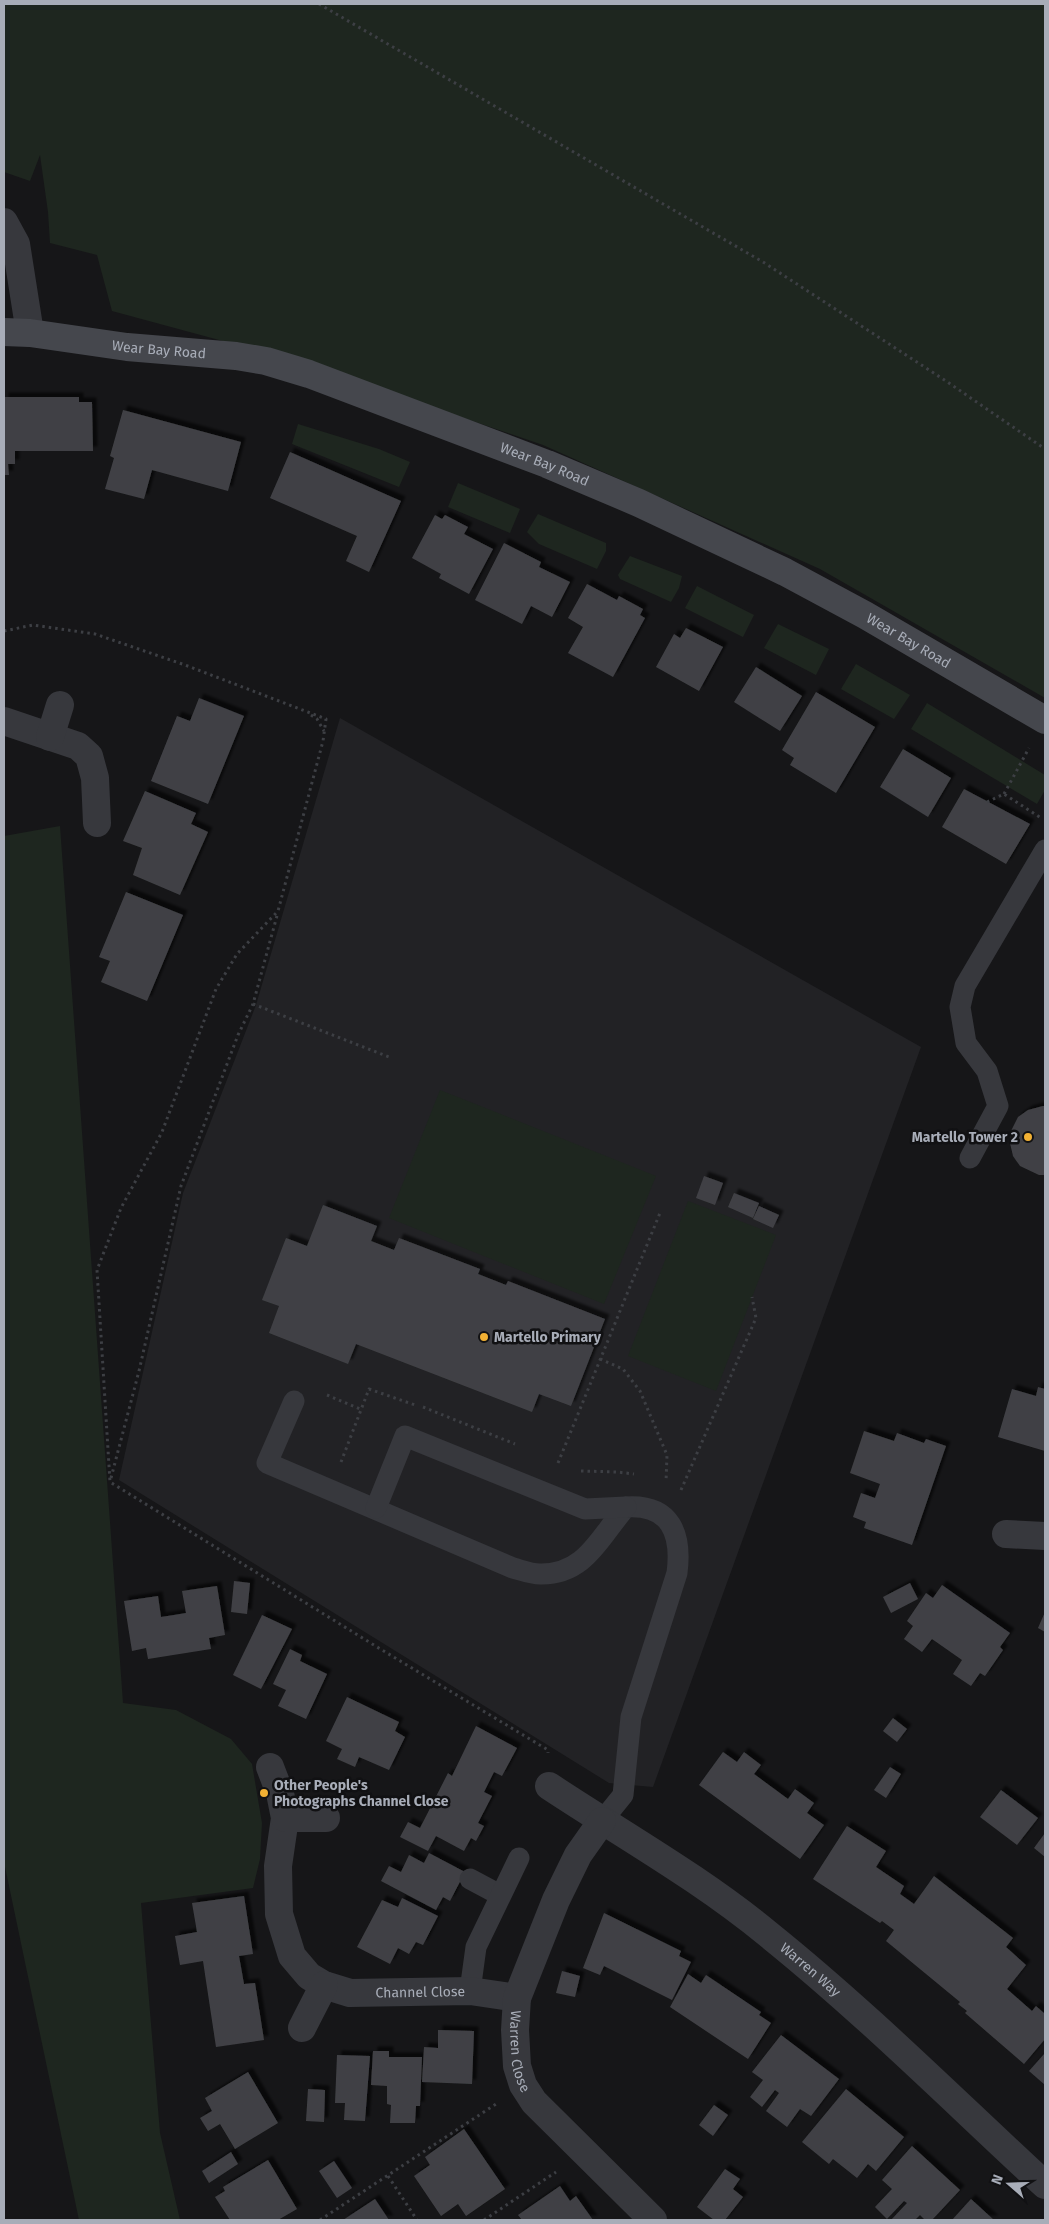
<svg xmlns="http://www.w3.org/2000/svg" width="1049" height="2224" font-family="'Fira Sans',sans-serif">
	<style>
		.built { fill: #222225 }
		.green { fill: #1e261f }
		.building { fill: #404145; filter: url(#shadow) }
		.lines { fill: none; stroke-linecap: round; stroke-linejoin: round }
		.path { stroke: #3d3f44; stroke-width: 3; stroke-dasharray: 2.5 4; stroke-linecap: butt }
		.lane { stroke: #37383d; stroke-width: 21 }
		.street { stroke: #37383d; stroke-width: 28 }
		.secondary { stroke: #45474d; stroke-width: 28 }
		.poi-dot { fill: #f2b134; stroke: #111113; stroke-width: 2 }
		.labels { text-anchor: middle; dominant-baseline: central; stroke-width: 5; stroke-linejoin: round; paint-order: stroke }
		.street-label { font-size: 14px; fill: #a8adb8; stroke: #111113 }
		.poi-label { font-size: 14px; font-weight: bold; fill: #a8adb8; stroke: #111113; text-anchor: start }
	</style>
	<defs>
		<filter id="shadow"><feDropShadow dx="4.5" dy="-4.5" stdDeviation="1" flood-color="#0009"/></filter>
	</defs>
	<rect width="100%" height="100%" fill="#161618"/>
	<!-- built -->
	<path class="built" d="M340,718L921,1047L653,1787L609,1783L119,1480L183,1193L256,1005Z"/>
	<!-- green -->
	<g class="green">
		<path d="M4,4H1045V698L820,569L543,445L293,360L112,311L97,255L50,243L48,212L40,155L30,181L4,172Z"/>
		<path d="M298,424L379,449L410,462L399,487L292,444Z"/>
		<path d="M458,483L520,509L510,533L448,507Z"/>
		<path d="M538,514L606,543V551L597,569L539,544L527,532Z"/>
		<path d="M630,556L682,576L679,588L671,602L620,579L618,575Z"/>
		<path d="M697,586L754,615L743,637L685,608Z"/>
		<path d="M778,624L829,649L816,675L764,648Z"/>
		<path d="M856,664L910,695L894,719L841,689Z"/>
		<path d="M927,703L1045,775V790L1037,804L911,729Z"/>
		<path d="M60,826L123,1703L176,1710L231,1739L252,1764L262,1823L260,1859L253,1888L141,1903L160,2133L180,2220H79L4,1862V836Z"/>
		<path d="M440,1090L656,1176L604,1304L389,1218Z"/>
		<path d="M688,1201L776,1235L716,1391L628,1356Z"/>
	</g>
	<!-- building -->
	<g class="building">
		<path d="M4,397H79V402H92L93,451H15V464H8L9,475H4Z"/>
		<path d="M123,410L241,442L228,491L152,470L144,499L105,489L114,458L110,456Z"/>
		<path d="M290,452L401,501L369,572L346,561L357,536L270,498Z"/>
		<path d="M435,515L442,519L445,515L468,527L464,534L493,549L469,594L439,578L441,574L412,558Z"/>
		<path d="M504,543L541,562L539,567L570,582L552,617L531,606L522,624L475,600Z"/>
		<path d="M587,584L617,600L619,596L643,609L640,615L645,618L613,677L568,653L583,627L568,618Z"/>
		<path d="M686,628L723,647L699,691L656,667L674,634L680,638Z"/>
		<path d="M756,667L802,696L780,731L734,702Z"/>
		<path d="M816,692L875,727L836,793L790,765L794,758L782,750Z"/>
		<path d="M199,698L244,716L208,804L151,781L177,716L190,721Z"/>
		<path d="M903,749L951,778L928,817L880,787Z"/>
		<path d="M964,789L1030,824L1006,864L942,827Z"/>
		<path d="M145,791L196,813L191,824L208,832L180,895L133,875L142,848L123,841Z"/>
		<path d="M126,892L183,915L147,1001L101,982L110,961L99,957Z"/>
		<path d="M1043,1106H1045V1175H1039L1020,1166L1013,1156L1010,1143L1011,1131L1018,1117L1028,1110Z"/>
		<path d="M704,1176L723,1183L715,1205L696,1198Z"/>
		<path d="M734,1193L759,1203L753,1218L728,1207Z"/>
		<path d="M323,1205L377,1226L371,1241L394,1250L399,1238L480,1269L478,1274L506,1285L508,1281L605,1319L571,1406L539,1394L532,1412L356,1344L348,1364L269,1333L279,1306L262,1300L286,1238L307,1246Z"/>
		<path d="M759,1206L779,1215L773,1228L753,1219Z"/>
		<path d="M1038,1387L1045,1389V1451L998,1437L1012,1389L1036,1396Z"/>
		<path d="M864,1431L894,1441L897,1433L924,1443L926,1439L946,1446L912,1545L864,1528L866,1522L853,1517L861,1493L875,1498L880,1484L850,1473Z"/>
		<path d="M234,1581L250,1583L247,1614L231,1612Z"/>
		<path d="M910,1583L918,1599L891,1613L883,1597Z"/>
		<path d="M942,1585L1010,1633L1000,1647L1003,1650L985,1676L980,1673L971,1686L953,1674L962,1660L932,1639L922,1652L904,1639L913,1626L907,1621L926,1593L933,1598Z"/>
		<path d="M217,1586L225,1635L209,1638L211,1649L148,1659L146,1648L132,1651L124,1601L158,1596L161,1617L174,1615L186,1613L182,1591Z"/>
		<path d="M1045,1612V1632L1038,1628Z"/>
		<path d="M262,1615L292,1629L261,1689L233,1675Z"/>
		<path d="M290,1649L302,1655L300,1661L327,1674L306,1719L278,1706L286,1690L273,1684Z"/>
		<path d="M347,1697L399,1722L395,1731L405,1737L389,1770L359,1757L355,1767L337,1759L342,1749L326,1741Z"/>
		<path d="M893,1718L907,1729L897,1742L883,1731Z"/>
		<path d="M476,1726L517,1748L502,1776L494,1772L484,1792L492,1796L478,1823L484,1826L476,1841L471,1838L464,1851L436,1836L428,1851L400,1837L408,1822L420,1828L448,1773L452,1776Z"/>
		<path d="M723,1752L737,1762L744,1752L761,1765L754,1774L788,1799L795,1789L814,1803L807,1813L824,1825L800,1859L699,1785Z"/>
		<path d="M890,1767L901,1774L886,1798L874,1790Z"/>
		<path d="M1001,1790L1038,1818L1017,1845L980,1817Z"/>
		<path d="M847,1826L886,1851L876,1867L904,1886L900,1894L914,1904L934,1876L1013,1938L1006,1947L1026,1965L1007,1989L1032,2011L1036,2006L1045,2014V2039L1024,2064L965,2013L967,2011L958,2004L960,2002L886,1941L894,1930L882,1921L880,1923L813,1879Z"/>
		<path d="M1045,1833V1857L1034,1848Z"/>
		<path d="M429,1853L465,1872L450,1901L443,1897L436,1910L381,1881L389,1866L401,1872L409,1855L424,1863Z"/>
		<path d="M244,1896L253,1954L239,1956L244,1984L255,1983L264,2040L216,2047L203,1961L180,1965L175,1936L197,1932L192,1903Z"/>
		<path d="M402,1898L438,1916L423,1945L416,1942L409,1954L398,1948L390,1964L357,1947L382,1900L398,1907Z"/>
		<path d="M604,1913L681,1951L679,1956L691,1962L672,2000L604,1966L600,1975L583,1968Z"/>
		<path d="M562,1971L580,1976L575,1997L556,1993Z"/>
		<path d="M688,1974L701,1983L706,1975L761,2012L759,2015L771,2023L748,2059L670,2007Z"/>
		<path d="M438,2030L474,2031L472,2084L422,2082L424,2047L438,2048Z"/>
		<path d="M781,2035L839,2079L811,2116L800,2109L787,2127L766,2111L779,2093L775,2090L762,2107L750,2097L763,2080L752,2072Z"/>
		<path d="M373,2051H389V2057H422L420,2106H416L415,2123H390L391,2105L387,2104V2086L371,2085Z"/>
		<path d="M1045,2053V2085L1029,2071Z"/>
		<path d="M337,2055L370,2056L365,2121L344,2120L345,2103H335Z"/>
		<path d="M248,2072L278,2123L235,2149L220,2124L208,2131L200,2118L212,2111L205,2098Z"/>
		<path d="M308,2089L325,2090L324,2122L306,2121Z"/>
		<path d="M846,2089L904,2137L876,2171L868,2164L857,2178L833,2159L829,2164L802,2142Z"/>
		<path d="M714,2105L728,2115L713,2136L699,2125Z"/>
		<path d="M464,2129L505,2189L466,2216L458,2204L441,2216L414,2176L430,2165L425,2157Z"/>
		<path d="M912,2146L960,2190L932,2220H925L920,2215L915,2220H891L907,2203L904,2201L887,2219L875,2207L892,2189L882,2180Z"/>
		<path d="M231,2152L238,2164L209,2183L202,2171Z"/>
		<path d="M268,2160L297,2209L278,2220H230L215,2197L225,2191L223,2187Z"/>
		<path d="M334,2161L352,2188L337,2198L319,2171Z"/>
		<path d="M725,2169L740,2179L733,2189L743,2197L725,2220H714L697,2207Z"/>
		<path d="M560,2186L570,2201L576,2196L593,2220H522L518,2215Z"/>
		<path d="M375,2199L389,2220H343Z"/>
		<path d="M971,2199L994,2220H952Z"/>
	</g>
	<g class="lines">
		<!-- path -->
		<g class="path">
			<path d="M319,4L763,262L946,381L1045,449"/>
			<path d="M4,631L33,625L95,634L185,665L326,719L323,741L278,911L237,954L216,989L162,1132L121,1208L97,1270L110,1482L382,1650L548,1750V1753"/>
			<path d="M311,715L317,719L324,731"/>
			<path d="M1004,794L1029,748"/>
			<path d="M987,802L1004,794L1041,818"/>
			<path d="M253,1004L389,1057"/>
			<path d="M600,1359L623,1369L640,1391L667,1455L666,1482"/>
			<path d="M327,1395L360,1409"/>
			<path d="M423,1407L515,1444"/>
			<path d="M341,1462L369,1389L415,1405"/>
			<path d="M558,1463L660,1213"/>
			<path d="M581,1471L617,1472L634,1474"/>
			<path d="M111,1478L139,1371L181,1186L238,1035L253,1004L278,912"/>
			<path d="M681,1490L756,1318L752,1297"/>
			<path d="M388,2176L417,2220"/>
			<path d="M320,2220L496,2104"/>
			<path d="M484,2220L556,2172"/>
		</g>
		<!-- lane -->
		<g class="lane">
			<path d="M970,1158L998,1106L987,1071L966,1043L960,1007L965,986L1045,850"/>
			<path d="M294,1401L267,1463L513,1568C521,1570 531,1574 540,1574C586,1575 600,1536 626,1507C671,1504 682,1534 677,1573L631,1717L623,1795L602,1821"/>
			<path d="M376,1508L405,1436L585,1509L626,1507"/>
			<path d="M470,1879L500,1895"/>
			<path d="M470,1991L476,1947L519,1858"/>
		</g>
		<!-- street -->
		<g class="street">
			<path d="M4,222L16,244L30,333"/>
			<path d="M4,721L78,746L89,756L95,778L97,823"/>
			<path d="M50,737L60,705"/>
			<path d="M1006,1534L1045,1536"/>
			<path id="s1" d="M270,1767L280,1793L285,1818L278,1866L279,1914L292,1956L309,1976L324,1985L350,1993L470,1991L517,1998"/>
			<path id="s2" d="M549,1786C623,1835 700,1878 768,1934C865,2012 954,2101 1045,2185"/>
			<path d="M285,1818H326"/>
			<path id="s3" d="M602,1821L578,1855L556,1900L517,1998L515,2030L517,2066L523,2085L534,2102L653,2220"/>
			<path d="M302,2028L324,1985"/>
		</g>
		<!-- secondary -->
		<path class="secondary" id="s4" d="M4,332L30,333L127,347L236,356L266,361L309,374L547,464L639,503L785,572L865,615L1045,720"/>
	</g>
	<!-- markers -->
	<g class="poi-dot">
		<circle cx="1028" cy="1137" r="5"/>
		<circle cx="484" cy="1337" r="5"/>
		<circle cx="264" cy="1793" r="5"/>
	</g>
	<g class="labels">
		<!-- street labels -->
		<g class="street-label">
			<text stroke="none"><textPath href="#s4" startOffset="156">Wear Bay Road</textPath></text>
			<text stroke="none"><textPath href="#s4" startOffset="561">Wear Bay Road</textPath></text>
			<text stroke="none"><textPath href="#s4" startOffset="966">Wear Bay Road</textPath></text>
			<text stroke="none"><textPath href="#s2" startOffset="320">Warren Way</textPath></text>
			<text stroke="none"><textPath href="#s1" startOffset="335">Channel Close</textPath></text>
			<text stroke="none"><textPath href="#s3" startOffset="251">Warren Close</textPath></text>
		</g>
		<!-- poi labels -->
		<g class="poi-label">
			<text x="1018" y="1137" text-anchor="end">Martello Tower 2</text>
			<text x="494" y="1337">Martello Primary</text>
			<text x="274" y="1785">Other People's<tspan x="274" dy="16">Photographs Channel Close</tspan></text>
		</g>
	</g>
	<!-- border -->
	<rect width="1049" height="2224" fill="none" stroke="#a8adb8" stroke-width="10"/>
	<!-- north arrow -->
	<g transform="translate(1009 2184) rotate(290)" stroke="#111113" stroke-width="4" paint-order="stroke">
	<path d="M0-4L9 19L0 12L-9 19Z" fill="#a8adb8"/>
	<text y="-8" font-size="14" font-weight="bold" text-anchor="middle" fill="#a8adb8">N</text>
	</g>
</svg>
